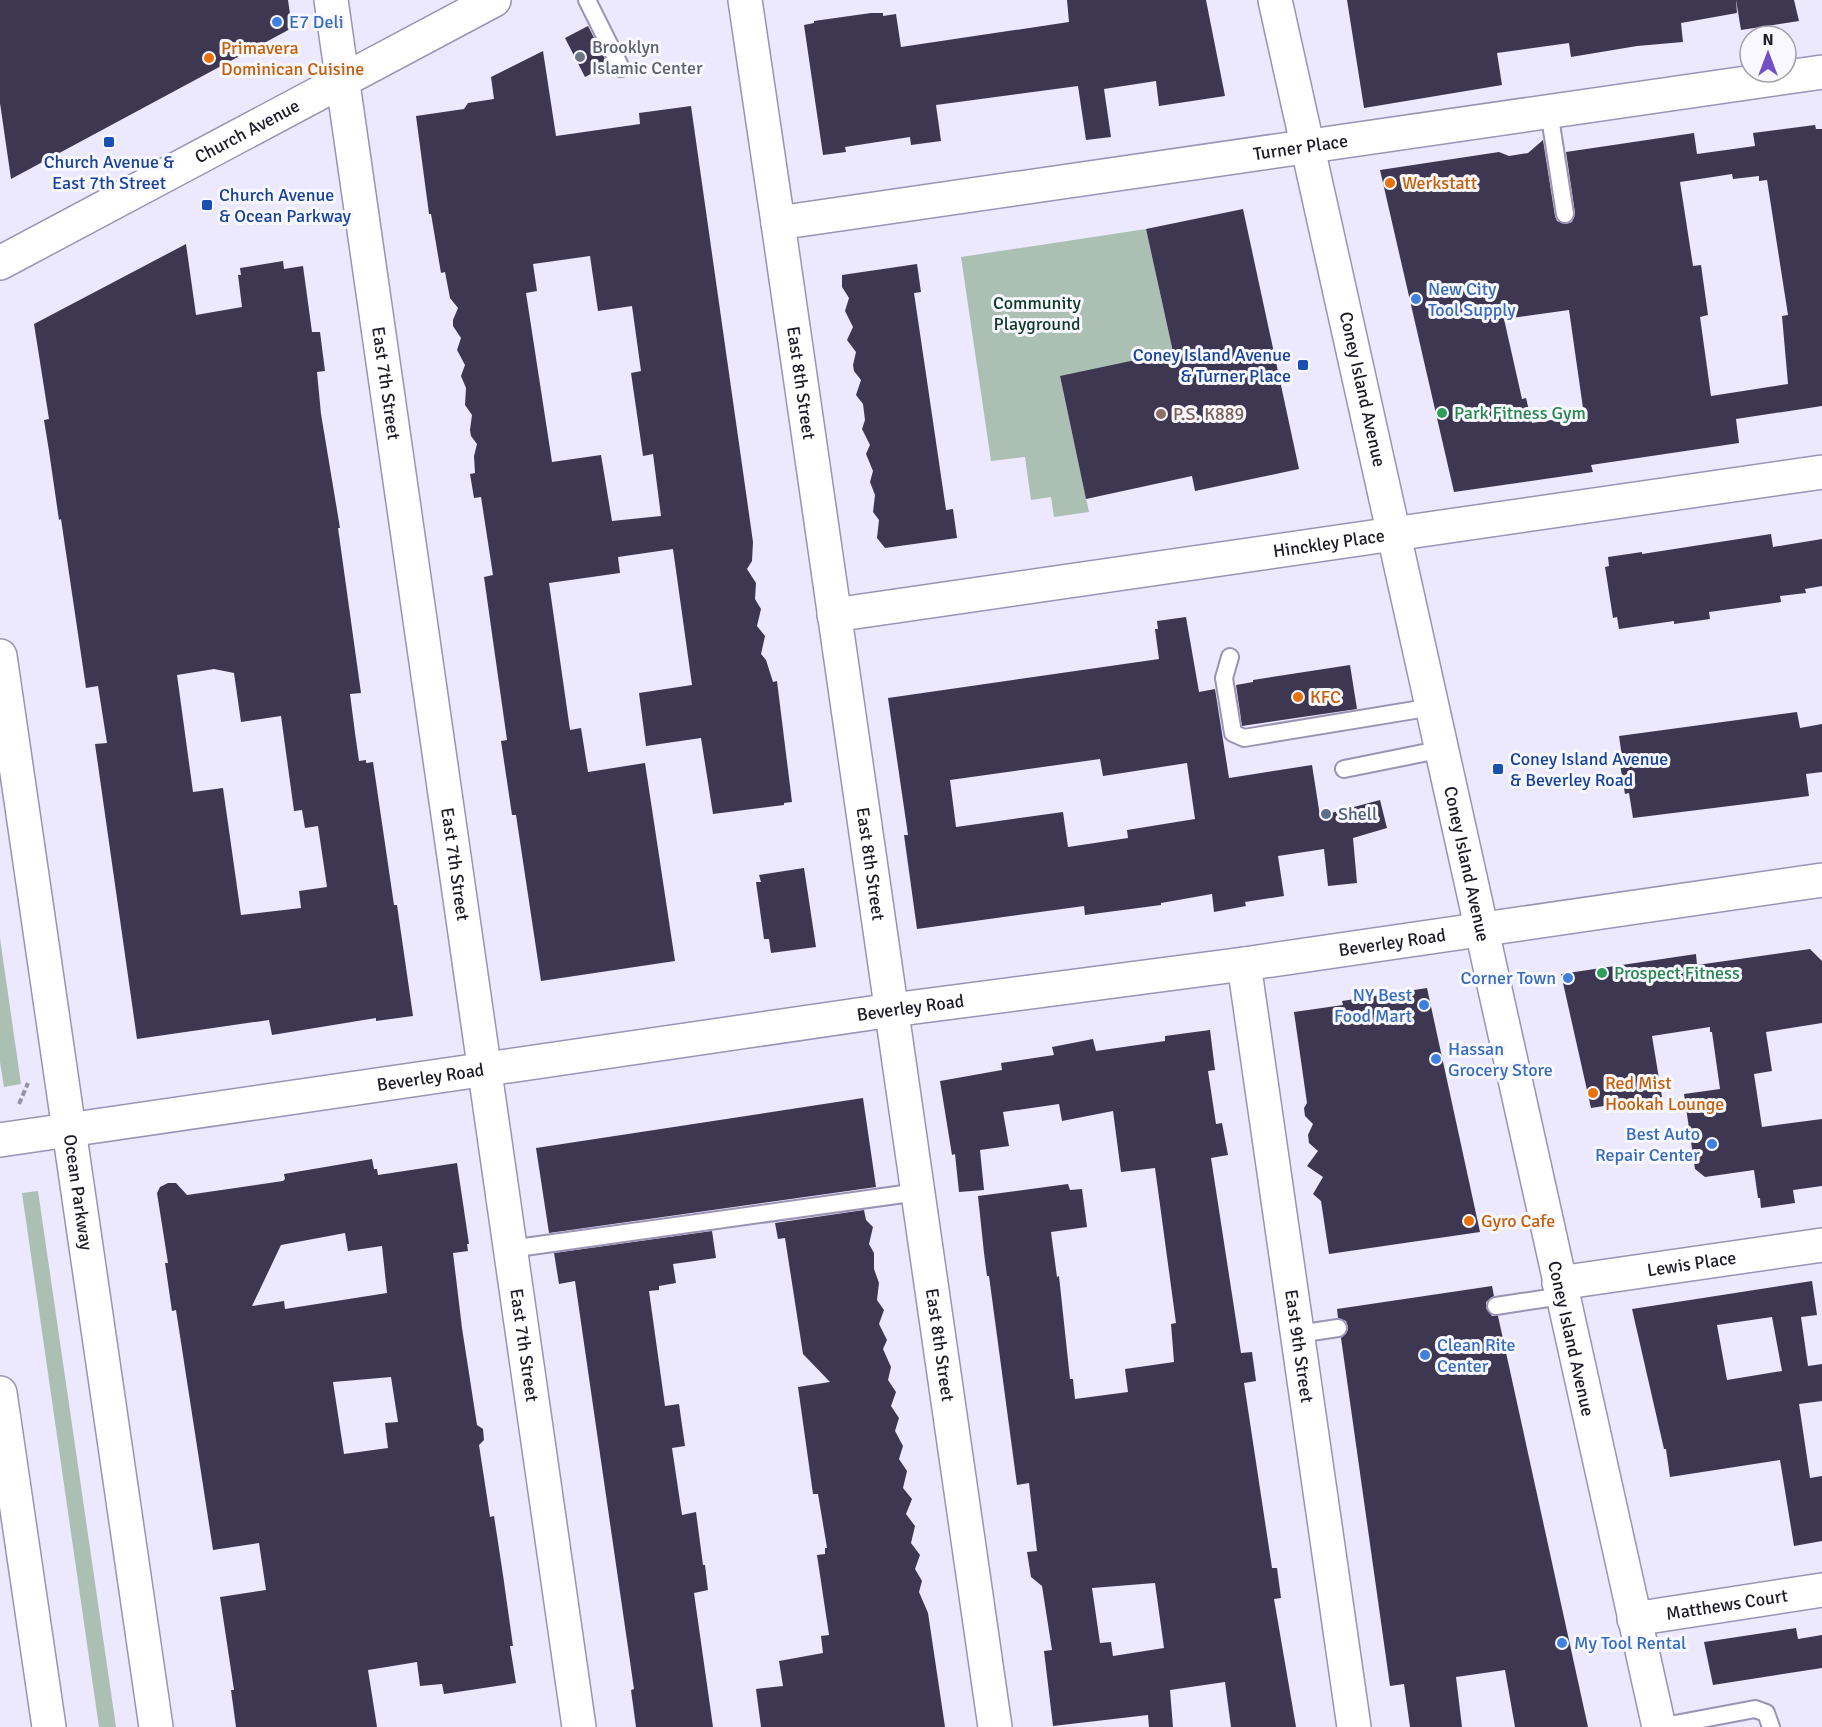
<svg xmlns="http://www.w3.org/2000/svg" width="1822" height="1727" font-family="Signika,sans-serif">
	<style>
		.green { fill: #abc0b3 }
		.building { fill: #3e3752; fill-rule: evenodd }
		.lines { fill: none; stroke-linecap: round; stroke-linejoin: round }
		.service-casing { stroke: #9a93b4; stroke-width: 20 }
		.minor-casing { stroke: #9a93b4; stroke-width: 36 }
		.tertiary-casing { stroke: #9a93b4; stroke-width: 36 }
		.secondary-casing { stroke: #9a93b4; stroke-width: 36 }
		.primary-casing { stroke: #9a93b4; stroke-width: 36 }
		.trunk-casing { stroke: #9a93b4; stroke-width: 36 }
		.path { stroke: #9592a4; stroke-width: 4; stroke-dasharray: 6 3; stroke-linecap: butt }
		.service { stroke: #fff; stroke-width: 16 }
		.minor { stroke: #fff; stroke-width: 33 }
		.tertiary { stroke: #fff; stroke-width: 33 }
		.secondary { stroke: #fff; stroke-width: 33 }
		.primary { stroke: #fff; stroke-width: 33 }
		.trunk { stroke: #fff; stroke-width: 33 }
		.shop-dot { fill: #3f7fe0; stroke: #f9f8ff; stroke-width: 2 }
		.worship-dot { fill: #6b7280; stroke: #f9f8ff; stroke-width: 2 }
		.food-dot { fill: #e8710a; stroke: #f9f8ff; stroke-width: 2 }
		.transit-dot { fill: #1a4fb4; stroke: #f9f8ff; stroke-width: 2 }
		.leisure-dot { fill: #2e9e5b; stroke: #f9f8ff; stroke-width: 2 }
		.education-dot { fill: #8d6e63; stroke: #f9f8ff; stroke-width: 2 }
		.service-dot { fill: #5c6f8a; stroke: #f9f8ff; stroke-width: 2 }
		.labels { text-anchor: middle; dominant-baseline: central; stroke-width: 6; stroke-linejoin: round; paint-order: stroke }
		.shop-label { font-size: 18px; fill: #366cbe; stroke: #f9f8ff; text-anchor: start }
		.worship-label { font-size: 18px; fill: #5b616d; stroke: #f9f8ff; text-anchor: start }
		.food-label { font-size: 18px; fill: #c56008; stroke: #f9f8ff; text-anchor: start }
		.street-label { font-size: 18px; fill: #1e1b28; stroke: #f9f8ff }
		.transit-label { font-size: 18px; fill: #164399; stroke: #f9f8ff; text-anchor: start }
		.park-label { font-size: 18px; fill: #0d3a25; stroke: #f9f8ff }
		.leisure-label { font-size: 18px; fill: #27864d; stroke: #f9f8ff; text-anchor: start }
		.education-label { font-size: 18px; fill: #785e54; stroke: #f9f8ff; text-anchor: start }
		.service-label { font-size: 18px; fill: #4e5e75; stroke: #f9f8ff; text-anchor: start }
	</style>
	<rect width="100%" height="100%" fill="#ece8fe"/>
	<!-- green -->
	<g class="green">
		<path d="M1146,229L1173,352L1060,377L1089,512L1054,517L1051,497L1031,500L1025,457L991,461L961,257Z"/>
		<path d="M0,938L21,1084L4,1087L0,1062Z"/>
		<path d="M38,1191L116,1727H99L22,1193Z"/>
	</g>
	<!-- building -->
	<g class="building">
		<path d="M0,0H288L292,28L11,179L0,103Z"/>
		<path d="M1067,0H1206L1225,96L1159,106L1156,81L1104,89L1111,137L1086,140L1078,86L936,105L941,141L911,145L910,137L845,147L846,152L823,155L804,25L814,23V21L871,13H883V16L896,14L901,47L1069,22Z"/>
		<path d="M1347,0H1736L1737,13L1681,23L1683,42L1637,46L1571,57L1569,43L1497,53L1502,85L1364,108Z"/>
		<path d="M1736,0H1794L1799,21L1741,30Z"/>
		<path d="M588,26L608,65L585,77L565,38Z"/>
		<path d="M543,51L556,136L640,124L639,113L691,106L753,542L752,561L747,569L756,583L755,599L761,609L757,626L765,636L761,654L766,660L773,682L777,681L792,802L784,803V805L713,814L701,738L646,746L639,693L692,685L673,549L618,557L620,573L549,583L570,730L581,728L588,772L645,763L675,961L541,981L516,815H512L501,741L507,740L484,577L493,575L481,497L474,498L470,474L475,473L474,456L477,444L471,436L470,430L472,415L465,405L466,388L461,376L465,365L457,350L461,338L453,326V320L458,308L450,298L445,272L441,273L431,214H429L416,116L464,109L468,103L494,99L491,77ZM590,256L598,311L632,306L641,371L631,373L643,456L653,454L661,516L612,521L601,455L552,462L526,293L537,291L533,264Z"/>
		<path d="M1815,125L1816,129H1822V406L1736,419L1739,443L1591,465L1593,472L1454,492L1380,170L1499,152L1509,156L1528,153L1543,140L1555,216L1557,221L1566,224L1572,222L1575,213L1566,152L1694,133L1697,154L1755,146L1753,133ZM1732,174L1733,179L1759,176V181L1767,180L1788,315L1782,316L1788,384L1711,396L1700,317L1708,315L1701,265L1693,266L1680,182ZM1569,310L1584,415L1532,423L1526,398L1522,399L1504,319Z"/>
		<path d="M1243,209L1299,469L1195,491L1192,476L1086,499L1060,376L1173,352L1146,229Z"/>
		<path d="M186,244L196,315L242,307L238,275H241L240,268L283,261L284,269L303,266L312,332H320L325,371L317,372L321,414L340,528H338L361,693L350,694L355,733L359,761L366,760V763L373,762L394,905H397L413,1016L376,1021V1018L272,1035L269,1020L137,1039L95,744L107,743L98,686L86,688L61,519L59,520L49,451L44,420L49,419L34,324ZM214,669L234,673L241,722L281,716L294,811L302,810L305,828L318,826L327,887L299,891L301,908L241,915L223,788L193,792L177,675Z"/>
		<path d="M917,264L921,292L914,293L926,374L946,510L953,509L957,538L885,548L877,538L879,520L873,512L875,495L870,482L873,471L866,454L870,445L862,429L865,420L863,404L856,395L861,380L854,371L853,365L856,352L847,340L853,327L845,311L849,298L842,287V275Z"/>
		<path d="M1771,534L1773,547L1822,539V586L1805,589L1806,593L1780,596L1781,602L1709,612L1710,619L1674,624V621L1619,629L1617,617L1613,618L1605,567L1609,566L1608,557L1642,552V554Z"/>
		<path d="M1186,617L1199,692L1215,689L1229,778L1312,765L1320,816L1380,800L1387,828L1353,838L1357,883L1328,886L1324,849L1278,856L1284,896L1245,902L1246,906L1214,912L1212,894L1161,903V905L1085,915L1084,906L917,929L904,835H908L888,698L1159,659L1155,629H1158L1157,621ZM1100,759L1103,776L1187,763L1195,819L1127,830L1128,838L1068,847L1063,812L956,827L950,780Z"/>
		<path d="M1350,665L1357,709L1242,726L1236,685L1253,682V680Z"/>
		<path d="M1797,712L1800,728L1822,724V772L1806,774L1809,796L1633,818L1629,793L1625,794L1619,758L1622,757L1619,736Z"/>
		<path d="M804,868L816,947L771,953L769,939H764L756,882H761L759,875Z"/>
		<path d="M1810,949L1822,961V1023L1766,1032L1772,1071L1754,1074L1762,1127L1822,1119V1186L1793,1190L1795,1203L1761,1208L1760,1198H1758L1754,1170L1705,1177L1695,1169L1684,1094L1720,1089L1712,1032H1710V1027L1652,1036L1662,1097L1591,1108L1561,974L1696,954L1697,965Z"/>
		<path d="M1427,988L1480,1232L1329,1254L1321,1201L1313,1194L1323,1177L1307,1166L1318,1151L1309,1143L1308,1135L1313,1124L1305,1116L1304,1108L1307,1103L1294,1012L1343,1005L1342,1001Z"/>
		<path d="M1210,1030L1215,1070L1208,1071L1216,1124L1222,1123L1228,1155L1211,1158L1241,1353L1252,1352L1256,1381L1244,1383L1272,1568H1277L1281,1598L1274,1599L1296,1727H1231L1225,1682L1170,1690L1173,1727H1149L1148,1715L1053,1726L1044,1651L1052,1650L1042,1586L1031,1577L1027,1552L1037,1551L1029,1483L1017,1485L989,1276H987L984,1253L978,1196L1068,1184L1070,1190L1082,1189L1087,1227L1051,1232L1057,1277L1059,1276L1070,1379H1073L1075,1399L1128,1392L1125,1369L1174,1362L1171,1324L1176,1323L1155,1168L1121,1172L1113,1111L1062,1121L1059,1104L1003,1112L1009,1146L980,1150L984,1190L959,1192L955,1154L952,1155L940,1081L1002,1070L1001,1063L1054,1055L1052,1047L1093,1039L1096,1051L1165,1041V1036ZM1155,1583L1164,1648L1113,1656L1111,1642L1100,1643L1092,1588Z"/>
		<path d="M863,1098L876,1187L549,1233L536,1148Z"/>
		<path d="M372,1159L374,1169H377L378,1175L457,1163L469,1244H467L468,1251L453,1253L462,1328L477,1425L483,1429L484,1440L479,1445L490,1517L494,1516L503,1575L513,1646H510L516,1683L444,1694L442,1684L420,1686L417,1662L368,1670L377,1727H236L231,1690H234L220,1597L266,1590L259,1543L213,1550L176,1310L172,1311L165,1263H168L157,1193L160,1187L168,1183H176L187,1195L283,1181L285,1179L284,1174ZM345,1233L348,1251L382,1246L387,1293L285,1309L284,1301L252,1306L281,1245ZM391,1377L398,1422L385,1423L388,1448L344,1454L333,1382Z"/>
		<path d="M864,1210L866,1220L873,1227L869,1244L874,1253V1269L879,1283L877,1300L884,1310L879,1324L887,1340L883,1349L891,1367L888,1380L896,1392L891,1406L899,1418L895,1431L903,1446L899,1459L907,1471L903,1488L912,1499L906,1514L915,1526L911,1543L920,1555L915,1569L922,1581L919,1592L928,1613L945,1727H761L756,1689L783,1686L779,1661L823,1653L821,1636L829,1635L817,1555L825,1554V1548H827L818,1494H813L798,1387L830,1382L803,1354L785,1238L778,1239L775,1223Z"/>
		<path d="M712,1231L716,1258L673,1264L676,1283L659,1286V1290L649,1291L665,1406L679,1404L685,1446L672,1448L682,1515L696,1512L703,1565H705L708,1590L694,1593L713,1727H636L631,1690L634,1689L575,1281L559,1284L554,1253Z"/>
		<path d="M1812,1281L1817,1315L1801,1317L1808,1366L1822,1364V1401L1799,1404L1810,1478L1822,1476V1541L1794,1546L1780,1460L1670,1477L1666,1449H1664L1632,1309ZM1772,1317L1782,1371L1727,1380L1717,1325Z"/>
		<path d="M1492,1286L1494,1296L1486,1302V1308L1492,1316H1498L1588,1727H1515L1505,1670L1456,1677L1462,1727H1410L1404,1684L1390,1686L1341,1338L1347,1332L1348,1327L1346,1321L1338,1318L1337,1309Z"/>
		<path d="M1796,1628L1798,1639L1822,1635V1668L1713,1685L1704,1642Z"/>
	</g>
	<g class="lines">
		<defs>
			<g id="service">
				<path d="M587,0L621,68"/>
				<path d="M1549,111L1565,214"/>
				<path d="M1230,657L1224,678L1233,733L1244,738L1433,707"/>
				<path d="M1344,769L1443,749"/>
				<path d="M510,1249L918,1192"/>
				<path d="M1496,1306L1562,1296"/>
				<path d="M1298,1334L1338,1328"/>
				<path d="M1659,1727L1755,1709L1766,1713L1771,1727"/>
			</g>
			<g id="minor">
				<path id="s1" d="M331,0L579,1727"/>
				<path id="s2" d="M745,0L778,223L995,1727"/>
				<path id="s3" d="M778,223L1822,72"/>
				<path id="s4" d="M834,615L1822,472"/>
				<path id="s5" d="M0,656L156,1727"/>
				<path id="s6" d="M1244,964L1354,1727"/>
				<path id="s7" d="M1559,1283L1822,1245"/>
				<path id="s8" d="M1634,1619L1822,1590"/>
			</g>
			<g id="tertiary">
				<path id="s9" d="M0,1140L892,1010L1244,964L1822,880"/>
			</g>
			<g id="secondary">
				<path id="s10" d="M1275,0C1407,575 1526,1152 1659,1727"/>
			</g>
			<path id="primary" d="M0,1393L49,1727"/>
			<g id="trunk">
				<path id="s11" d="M0,263L494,0"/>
			</g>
		</defs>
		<!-- service casing -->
		<use href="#service" class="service-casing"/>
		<!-- minor casing -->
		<use href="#minor" class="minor-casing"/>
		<!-- tertiary casing -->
		<use href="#tertiary" class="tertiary-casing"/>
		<!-- secondary casing -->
		<use href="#secondary" class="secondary-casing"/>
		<!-- primary casing -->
		<use href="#primary" class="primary-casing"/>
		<!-- trunk casing -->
		<use href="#trunk" class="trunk-casing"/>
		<!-- path -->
		<path class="path" d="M19,1104L28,1083"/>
		<!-- service -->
		<use href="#service" class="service"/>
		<!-- minor -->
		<use href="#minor" class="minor"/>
		<!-- tertiary -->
		<use href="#tertiary" class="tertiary"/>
		<!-- secondary -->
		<use href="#secondary" class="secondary"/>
		<!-- primary -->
		<use href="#primary" class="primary"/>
		<!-- trunk -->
		<use href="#trunk" class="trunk"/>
	</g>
	<!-- markers -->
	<g class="shop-dot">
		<circle cx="277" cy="22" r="6"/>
		<circle cx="1416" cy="299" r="6"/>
		<circle cx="1568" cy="978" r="6"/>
		<circle cx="1424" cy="1005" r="6"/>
		<circle cx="1436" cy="1059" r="6"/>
		<circle cx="1712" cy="1144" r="6"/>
		<circle cx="1425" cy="1355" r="6"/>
		<circle cx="1562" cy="1643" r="6"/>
	</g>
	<circle class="worship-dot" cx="580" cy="57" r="6"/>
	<g class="food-dot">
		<circle cx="209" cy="58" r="6"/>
		<circle cx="1390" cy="183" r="6"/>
		<circle cx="1298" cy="697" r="6"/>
		<circle cx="1593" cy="1093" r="6"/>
		<circle cx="1469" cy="1221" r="6"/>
	</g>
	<g class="transit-dot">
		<rect x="103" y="136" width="12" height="12" rx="3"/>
		<rect x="201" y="199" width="12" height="12" rx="3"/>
		<rect x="1297" y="359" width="12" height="12" rx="3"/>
		<rect x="1492" y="763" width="12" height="12" rx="3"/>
	</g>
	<g class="leisure-dot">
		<circle cx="1442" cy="413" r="6"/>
		<circle cx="1602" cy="973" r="6"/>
	</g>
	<circle class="education-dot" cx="1161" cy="414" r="6"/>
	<circle class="service-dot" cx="1326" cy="814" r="6"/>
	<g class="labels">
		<!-- shop labels -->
		<g class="shop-label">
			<text x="289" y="22">E7 Deli</text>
			<text x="1428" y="289">New City<tspan x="1428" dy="21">Tool Supply</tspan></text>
			<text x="1556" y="978" text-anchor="end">Corner Town</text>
			<text x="1412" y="995" text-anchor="end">NY Best<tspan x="1412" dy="21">Food Mart</tspan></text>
			<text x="1448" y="1049">Hassan<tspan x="1448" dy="21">Grocery Store</tspan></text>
			<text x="1700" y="1134" text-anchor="end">Best Auto<tspan x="1700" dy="21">Repair Center</tspan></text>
			<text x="1437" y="1345">Clean Rite<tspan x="1437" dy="21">Center</tspan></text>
			<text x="1574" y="1643">My Tool Rental</text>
		</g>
		<!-- worship labels -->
		<g class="worship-label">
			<text x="592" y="47">Brooklyn<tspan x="592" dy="21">Islamic Center</tspan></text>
		</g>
		<!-- food labels -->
		<g class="food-label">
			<text x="221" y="48">Primavera<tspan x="221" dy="21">Dominican Cuisine</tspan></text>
			<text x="1402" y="183">Werkstatt</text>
			<text x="1310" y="697">KFC</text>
			<text x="1605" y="1083">Red Mist<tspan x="1605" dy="21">Hookah Lounge</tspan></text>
			<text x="1481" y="1221">Gyro Cafe</text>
		</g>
		<!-- street labels -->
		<g class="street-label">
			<text stroke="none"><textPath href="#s11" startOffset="280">Church Avenue</textPath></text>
			<text stroke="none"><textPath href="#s3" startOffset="528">Turner Place</textPath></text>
			<text stroke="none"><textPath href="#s1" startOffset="387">East 7th Street</textPath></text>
			<text stroke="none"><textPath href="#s2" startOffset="387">East 8th Street</textPath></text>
			<text stroke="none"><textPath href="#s10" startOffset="399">Coney Island Avenue</textPath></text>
			<text stroke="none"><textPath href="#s4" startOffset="500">Hinckley Place</textPath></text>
			<text stroke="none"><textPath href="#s2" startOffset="873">East 8th Street</textPath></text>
			<text stroke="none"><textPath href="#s10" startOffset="885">Coney Island Avenue</textPath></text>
			<text stroke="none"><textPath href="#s1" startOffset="873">East 7th Street</textPath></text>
			<text stroke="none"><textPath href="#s9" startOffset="1406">Beverley Road</textPath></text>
			<text stroke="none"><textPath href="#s9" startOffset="920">Beverley Road</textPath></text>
			<text stroke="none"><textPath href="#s9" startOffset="435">Beverley Road</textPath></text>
			<text stroke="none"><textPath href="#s5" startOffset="542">Ocean Parkway</textPath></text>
			<text stroke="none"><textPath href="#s7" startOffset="134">Lewis Place</textPath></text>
			<text stroke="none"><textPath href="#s10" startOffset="1371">Coney Island Avenue</textPath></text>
			<text stroke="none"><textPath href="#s2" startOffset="1359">East 8th Street</textPath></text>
			<text stroke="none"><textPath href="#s1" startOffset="1359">East 7th Street</textPath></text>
			<text stroke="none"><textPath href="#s6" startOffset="386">East 9th Street</textPath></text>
			<text stroke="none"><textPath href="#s8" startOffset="94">Matthews Court</textPath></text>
		</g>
		<!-- transit labels -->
		<g class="transit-label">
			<text x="109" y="162" text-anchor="middle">Church Avenue &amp;<tspan x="109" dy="21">East 7th Street</tspan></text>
			<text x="219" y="195">Church Avenue<tspan x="219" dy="21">&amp; Ocean Parkway</tspan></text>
			<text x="1291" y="355" text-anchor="end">Coney Island Avenue<tspan x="1291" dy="21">&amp; Turner Place</tspan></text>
			<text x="1510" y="759">Coney Island Avenue<tspan x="1510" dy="21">&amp; Beverley Road</tspan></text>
		</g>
		<!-- park labels -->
		<g class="park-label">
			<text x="1037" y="303">Community<tspan x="1037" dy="21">Playground</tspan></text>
		</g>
		<!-- leisure labels -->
		<g class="leisure-label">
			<text x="1454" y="413">Park Fitness Gym</text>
			<text x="1614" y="973">Prospect Fitness</text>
		</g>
		<!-- education labels -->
		<g class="education-label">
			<text x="1173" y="414">P.S. K889</text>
		</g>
		<!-- service labels -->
		<g class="service-label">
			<text x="1338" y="814">Shell</text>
		</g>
	</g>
	<!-- north arrow -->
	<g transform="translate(1768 54)"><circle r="28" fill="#f9f8ff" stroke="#a1a0a9" stroke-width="1.5"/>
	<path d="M0-4.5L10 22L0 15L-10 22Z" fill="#734ec7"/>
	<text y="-9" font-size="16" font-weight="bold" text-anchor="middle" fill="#1e1b28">N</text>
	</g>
</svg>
